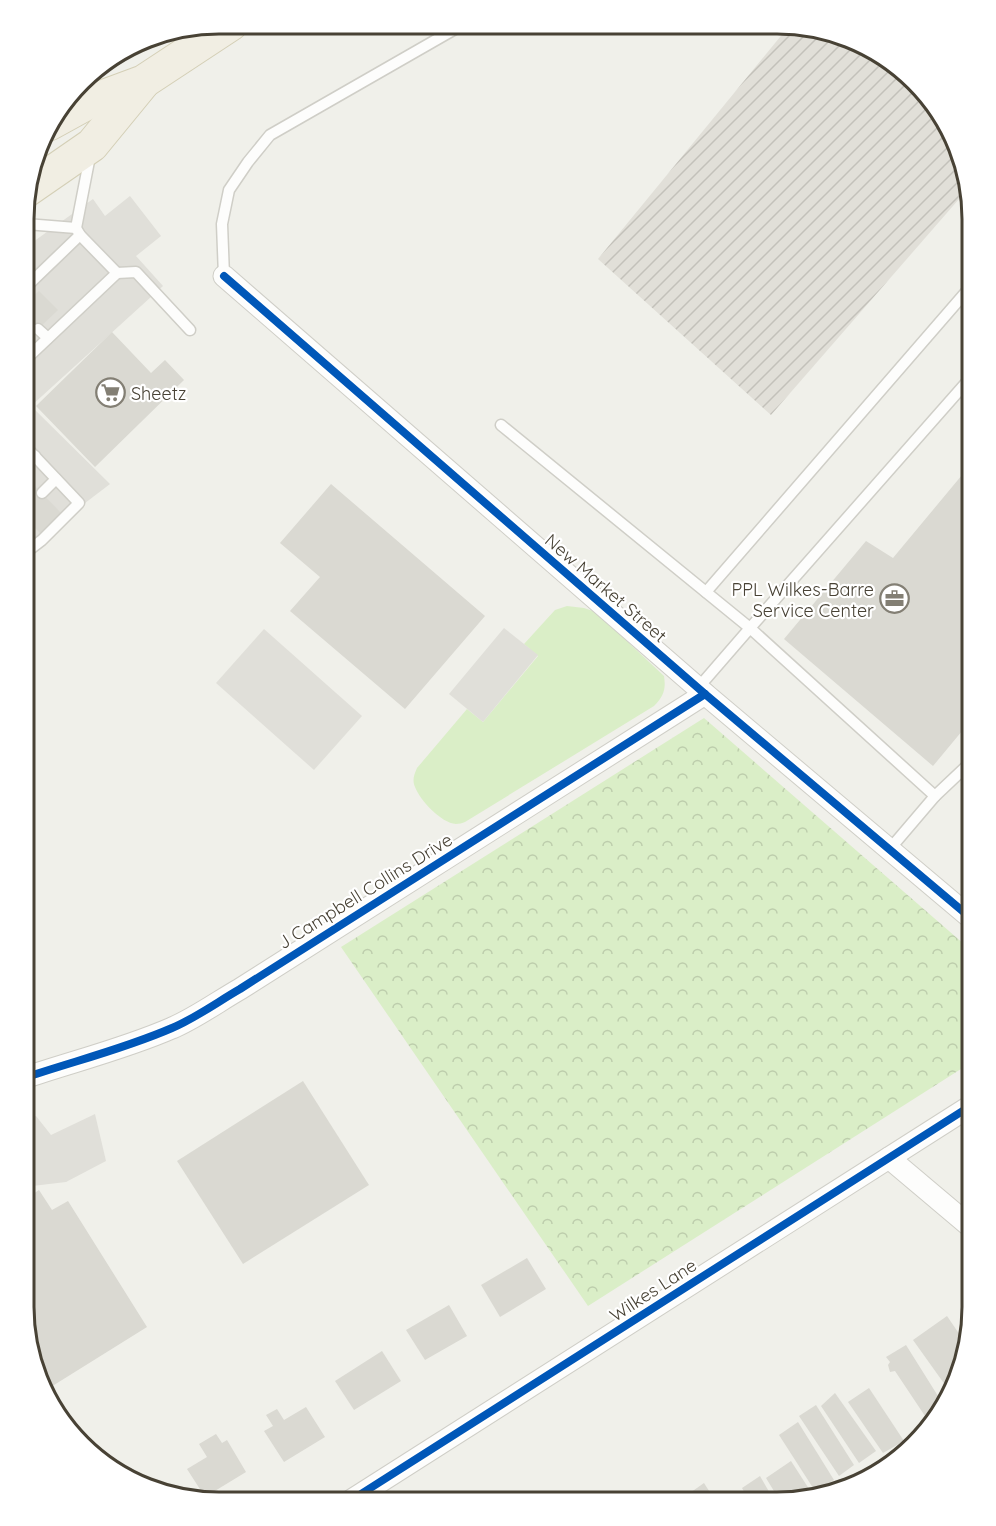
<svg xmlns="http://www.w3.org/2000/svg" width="996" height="1526" font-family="Quicksand,sans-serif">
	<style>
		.industrial { fill: url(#industrial-furrows) }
		.grass { fill: #daeec7 }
		.park { fill: url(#park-crowns) }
		.parking { fill: #e0dfd9 }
		.building { fill: #dad9d2 }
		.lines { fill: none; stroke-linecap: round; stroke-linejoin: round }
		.service-casing { stroke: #cfcec7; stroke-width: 13 }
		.minor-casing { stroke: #cfcec7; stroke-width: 23 }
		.primary-casing { stroke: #d4cfb6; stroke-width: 35 }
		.service { stroke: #fdfdfc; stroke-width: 10 }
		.minor { stroke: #fdfdfc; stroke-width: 21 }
		.primary { stroke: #f1eee3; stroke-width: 33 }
		.cycleway-casing { stroke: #fff; stroke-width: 11 }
		.cycleway { stroke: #0057b8; stroke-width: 8 }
		.labels { text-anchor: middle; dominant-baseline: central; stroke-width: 4.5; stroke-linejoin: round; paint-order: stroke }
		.poi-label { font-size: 18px; fill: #484235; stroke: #fff; text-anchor: start }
		.street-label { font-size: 18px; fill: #484235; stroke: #fff }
		.rim { fill: none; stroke: #484235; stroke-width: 3 }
	</style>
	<defs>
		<pattern id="industrial-furrows" width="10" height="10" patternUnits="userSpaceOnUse" patternTransform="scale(1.5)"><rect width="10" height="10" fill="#e1dfd8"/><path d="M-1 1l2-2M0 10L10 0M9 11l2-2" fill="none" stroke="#c3c1ba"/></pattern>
		<pattern id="park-crowns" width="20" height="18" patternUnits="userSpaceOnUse" patternTransform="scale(1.5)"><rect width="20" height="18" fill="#daeec7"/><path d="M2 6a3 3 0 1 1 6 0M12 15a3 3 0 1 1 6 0" fill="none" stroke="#bdcdac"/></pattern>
	</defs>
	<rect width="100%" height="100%" fill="#f0f0ea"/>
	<!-- industrial -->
	<path class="industrial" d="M789,26H802L895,64L957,145L966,191L771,415L598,259Z"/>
	<!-- grass -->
	<path class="grass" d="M567,606L584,608L596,612L664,676C666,689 664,696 654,706L465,822C463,823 458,824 456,824C441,823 420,800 415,787C412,780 414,775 417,768L467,709L483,722L538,656L524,644L555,610Z"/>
	<!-- park -->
	<path class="park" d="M704,718L972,951V1062L588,1306L341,947Z"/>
	<!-- parking -->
	<g class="parking">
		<path d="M130,196L161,236L136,256L163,286L31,406L110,484L47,532L25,554L26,247L93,199L105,216Z"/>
		<path d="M504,628L538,655L483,722L449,694Z"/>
		<path d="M264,629L362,716L314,770L216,683Z"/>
		<path d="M95,1114L106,1161L66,1182L24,1187V1119L36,1116L51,1135Z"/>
	</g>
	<!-- building -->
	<g class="building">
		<path d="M39,291L58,310L25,341L26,303Z"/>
		<path d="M112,332L151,373L165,360L184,380L95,467L36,406Z"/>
		<path d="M972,463V719L933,766L784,639L866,541L893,558Z"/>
		<path d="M25,476L61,513L40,533L25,518Z"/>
		<path d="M331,484L485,616L405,709L290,611L320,577L280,543Z"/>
		<path d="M303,1081L369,1185L243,1264L177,1161Z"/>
		<path d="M39,1190L52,1210L68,1201L147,1327L46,1390L39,1381L24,1306V1200Z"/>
		<path d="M527,1258L546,1289L500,1317L481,1285Z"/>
		<path d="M449,1305L467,1336L425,1360L406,1330Z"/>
		<path d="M947,1316L964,1341L948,1389L913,1340Z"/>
		<path d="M906,1345L943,1404L941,1409L927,1419L895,1371L890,1372L888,1365L890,1362L886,1357Z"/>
		<path d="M382,1351L401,1381L354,1410L335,1381Z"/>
		<path d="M869,1388L904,1441L883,1453L848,1402Z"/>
		<path d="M835,1393L876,1451L859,1463L821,1406Z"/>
		<path d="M816,1405L854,1465L839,1476L799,1416Z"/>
		<path d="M306,1407L325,1437L284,1462L264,1431L273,1426L266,1415L277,1409L284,1420Z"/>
		<path d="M798,1422L834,1480L815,1491L779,1435Z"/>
		<path d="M216,1434L222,1443L227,1440L246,1472L205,1497L187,1469L207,1457L199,1444Z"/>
		<path d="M791,1461L811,1492L809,1495L780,1501L766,1478Z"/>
		<path d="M760,1476L775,1502H750L742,1488Z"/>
		<path d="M704,1483L716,1502H681L680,1500Z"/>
	</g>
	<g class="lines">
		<defs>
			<g id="service">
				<path d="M26,224L76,228"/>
				<path d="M117,273L136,272L190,330"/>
				<path d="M224,276L222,224L229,190L248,162L270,135L462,25"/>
				<path d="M26,287L80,235"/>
				<path d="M38,329L48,338"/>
				<path d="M25,360L117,273L80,235L76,228L90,156"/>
				<path d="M501,425L750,628L972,376"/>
				<path d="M25,467L35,456"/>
				<path d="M42,493L56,479"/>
				<path d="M25,553L42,540L79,503L25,446"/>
				<path d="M706,592L972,285"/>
				<path d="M698,688L750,628L935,796L889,850"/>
				<path d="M935,796L972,761"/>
			</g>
			<g id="minor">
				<path d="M224,276L705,694L972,919"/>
				<path d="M24,1078C74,1061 124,1049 172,1028C194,1019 219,1001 240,989L705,694"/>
				<path d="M889,1158L972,1228"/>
				<path d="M350,1501L972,1105"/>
			</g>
			<g id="primary">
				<path d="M49,124L89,102L143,82L231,24"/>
				<path d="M27,190L92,145L142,84"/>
			</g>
		</defs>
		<!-- service casing -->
		<use href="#service" class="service-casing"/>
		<!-- minor casing -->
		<use href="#minor" class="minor-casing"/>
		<!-- primary casing -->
		<use href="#primary" class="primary-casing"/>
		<!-- service -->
		<use href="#service" class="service"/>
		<!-- minor -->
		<use href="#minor" class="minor"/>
		<!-- primary -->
		<use href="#primary" class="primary"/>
		<defs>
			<g id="cycleway">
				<path d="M224,276L705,694L972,919"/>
				<path d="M24,1078C74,1061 124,1049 172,1028C194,1019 219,1001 240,989L705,694"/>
				<path d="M350,1501L972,1105"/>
			</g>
		</defs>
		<!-- cycleway casing -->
		<use href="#cycleway" class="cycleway-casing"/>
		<!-- cycleway -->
		<use href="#cycleway" class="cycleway"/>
	</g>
	<!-- icons -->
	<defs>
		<symbol id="supermarket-ring" viewBox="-11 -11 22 22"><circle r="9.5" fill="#fff" stroke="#837f74" stroke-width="1.5"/><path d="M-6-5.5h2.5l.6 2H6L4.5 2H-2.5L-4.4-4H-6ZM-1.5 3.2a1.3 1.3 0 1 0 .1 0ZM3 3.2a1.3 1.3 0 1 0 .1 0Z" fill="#837f74"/></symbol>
		<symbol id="office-ring" viewBox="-11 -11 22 22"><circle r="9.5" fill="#fff" stroke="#837f74" stroke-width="1.5"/><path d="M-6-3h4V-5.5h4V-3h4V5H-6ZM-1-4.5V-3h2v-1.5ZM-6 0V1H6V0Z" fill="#837f74"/></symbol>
	</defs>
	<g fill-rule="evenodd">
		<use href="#supermarket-ring" x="94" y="376" width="33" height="33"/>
		<use href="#office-ring" x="878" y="582" width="33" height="33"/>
	</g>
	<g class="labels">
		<!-- poi labels -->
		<g class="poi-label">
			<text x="131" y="393">Sheetz</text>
			<text x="874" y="589" text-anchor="end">PPL Wilkes-Barre<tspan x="874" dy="21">Service Center</tspan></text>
		</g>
		<!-- street labels -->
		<g class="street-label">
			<text transform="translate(606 588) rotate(41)">New Market Street</text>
			<text transform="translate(365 891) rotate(-32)">J Campbell Collins Drive</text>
			<text transform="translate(653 1290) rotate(-33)">Wilkes Lane</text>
		</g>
	</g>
	<!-- crop -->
	<path d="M0 0H996V1526H0ZM219 34H777A185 185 0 0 1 962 219V1307A185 185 0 0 1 777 1492H219A185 185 0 0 1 34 1307V219A185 185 0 0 1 219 34Z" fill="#fff" fill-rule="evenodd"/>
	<path class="rim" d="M219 34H777A185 185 0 0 1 962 219V1307A185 185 0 0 1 777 1492H219A185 185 0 0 1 34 1307V219A185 185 0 0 1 219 34Z"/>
</svg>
